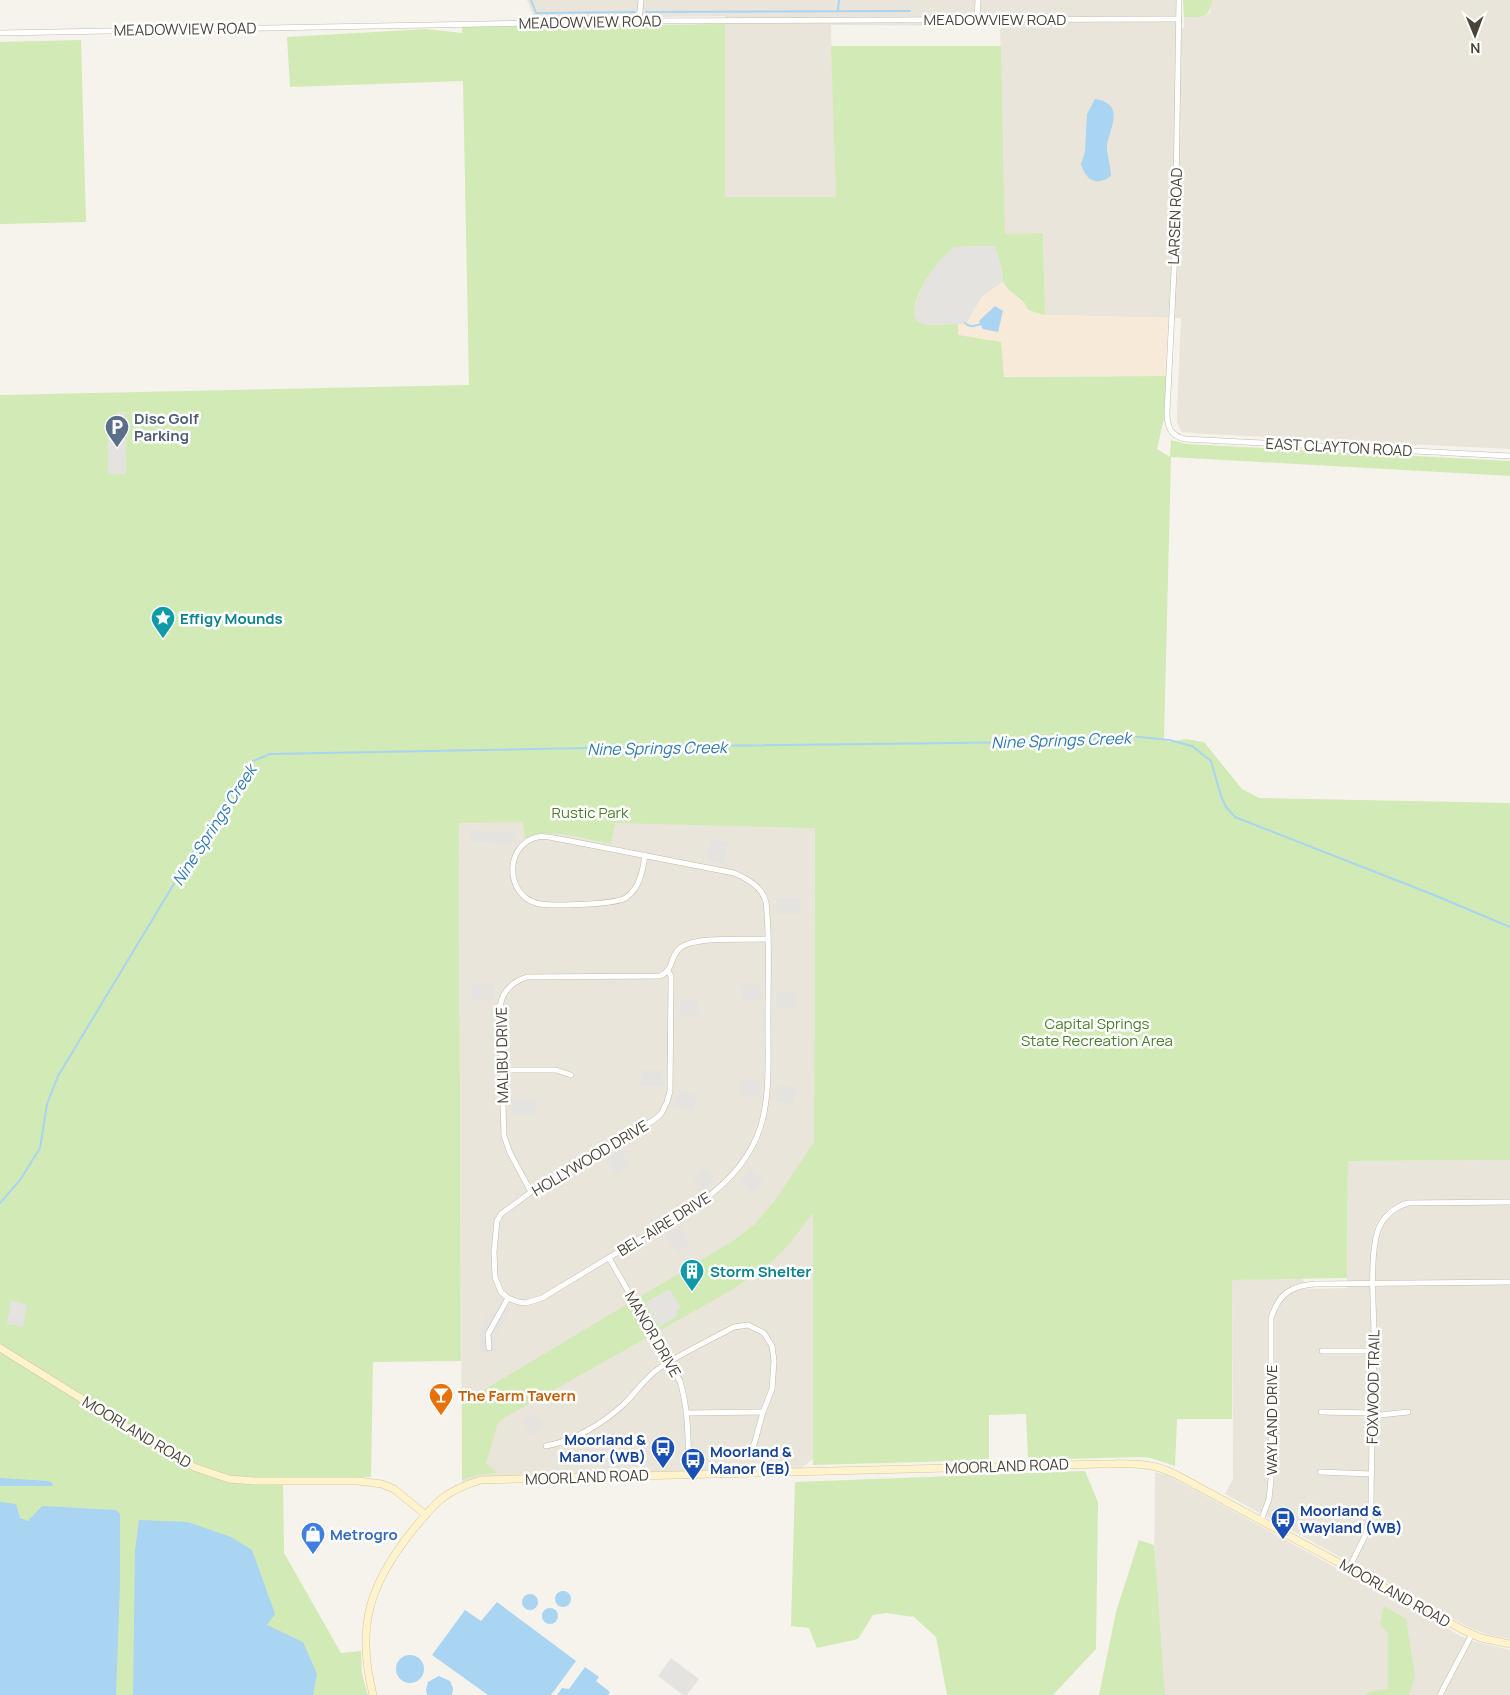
<svg xmlns="http://www.w3.org/2000/svg" width="1510" height="1695" font-family="Manrope,sans-serif">
	<style>
		.residential { fill: #eae5da }
		.commercial { fill: #f7ead8 }
		.green { fill: #d2eab5 }
		.parking { fill: #e5e3e0 }
		.water { fill: #a9d4f2 }
		.lines { fill: none; stroke-linecap: round; stroke-linejoin: round }
		.stream { stroke: #a9d4f2; stroke-width: 2 }
		.street-casing { stroke: #c2bbae; stroke-width: 6 }
		.secondary-casing { stroke: #d6c79b; stroke-width: 8 }
		.street { stroke: #fff; stroke-width: 5 }
		.secondary { stroke: #fff3cd; stroke-width: 7 }
		.labels { text-anchor: middle; dominant-baseline: central; stroke-width: 5; stroke-linejoin: round; paint-order: stroke }
		.street-label { font-size: 15px; fill: #4b4439; stroke: #fff }
		.service-label { font-size: 15px; font-weight: bold; fill: #4e5e75; stroke: #fff; text-anchor: start }
		.culture-label { font-size: 15px; font-weight: bold; fill: #0d838f; stroke: #fff; text-anchor: start }
		.park-label { font-size: 15px; fill: #4a7f2a; stroke: #fff }
		.food-label { font-size: 15px; font-weight: bold; fill: #c56008; stroke: #fff; text-anchor: start }
		.transit-label { font-size: 15px; font-weight: bold; fill: #164399; stroke: #fff; text-anchor: start }
		.shop-label { font-size: 15px; font-weight: bold; fill: #366cbe; stroke: #fff; text-anchor: start }
		.water-label { font-size: 16px; font-style: italic; fill: #2e7ab2; stroke: #fff }
	</style>
	<rect width="100%" height="100%" fill="#f6f3ec"/>
	<!-- residential -->
	<g class="residential">
		<path d="M527,0H1177V28H1184V17H1202L1210,12L1213,0H1510V449L1206,434L1181,432L1177,422V412L1181,318L1045,315L1043,234H1005L1000,26L831,25L836,197H725V16L535,19Z"/>
		<path d="M815,785L813,1459L796,1472L481,1480L462,1486L459,823Z"/>
		<path d="M1510,1160V1639L1489,1635L1470,1628L1225,1494L1233,1479L1232,1280L1303,1278L1304,1289L1347,1288L1348,1161Z"/>
		<path d="M1155,1472L1167,1475L1461,1636L1473,1641L1510,1650V1695H1153Z"/>
	</g>
	<!-- commercial -->
	<path class="commercial" d="M1043,233L1045,315L1168,318L1166,376L839,377L1005,234Z"/>
	<!-- green -->
	<g class="green">
		<path d="M1183,0H1213C1208,20 1202,17 1184,17Z"/>
		<path d="M725,24V197H836L831,46H1001L1005,234L1043,233L1045,315L1028,310L1024,302L1008,289L1003,282L1002,270L995,246L954,247C936,264 924,280 915,303L926,325L958,324V335L1001,342L1004,377L1166,376L1164,418L1157,449L1170,457L1171,440L1187,444L1510,461V476L1171,457L1164,740L1169,742L1185,739L1204,742L1242,789L1259,798L1510,803V1160L1348,1161L1347,1278L1232,1280V1419H1177L1175,1466L1151,1458L1141,1457L1028,1460L1026,1414L989,1415V1460L813,1465V1213C802,1226 793,1241 781,1253C766,1268 748,1279 730,1291L504,1418L498,1423L486,1463L497,1473L478,1475L462,1480V1403L733,1241L756,1223L776,1199L814,1142L815,828L615,823L611,844C584,839 552,827 525,838L523,822L459,823L461,1361L373,1362L371,1477L283,1478L284,1553L341,1653L361,1651L362,1674L368,1695H0V395L469,385L463,81L290,87L287,37L426,29L462,33V27Z"/>
		<path d="M81,40L86,222L0,224V42Z"/>
		<path d="M1085,1471L1098,1502L1096,1649L1053,1695H947L936,1637L914,1617L886,1613L873,1615L858,1639L817,1648L809,1628L791,1626L795,1482Z"/>
		<path d="M1139,1540L1154,1545L1165,1695H1099L1116,1612Z"/>
		<path d="M1384,1606L1406,1619L1415,1676L1409,1695H1366L1369,1692L1388,1689V1634L1380,1624Z"/>
	</g>
	<!-- parking -->
	<g class="parking">
		<path d="M995,246L1002,270L1003,282L982,296L967,322L963,324L926,325L919,323L914,317L915,303L927,278L938,262L954,247Z"/>
		<path d="M119,412H125L126,474H108V423H112Z"/>
		<path d="M470,830L516,833L514,840L510,844L470,842Z"/>
		<path d="M711,839L728,842L723,863L707,860Z"/>
		<rect x="776" y="898" width="24" height="16"/>
		<path d="M472,984H494V1000L472,1001Z"/>
		<rect x="741" y="985" width="19" height="16"/>
		<path d="M795,992L796,1009H777L776,993Z"/>
		<rect x="680" y="999" width="19" height="16"/>
		<rect x="641" y="1070" width="22" height="16"/>
		<path d="M741,1079H760V1096L740,1095Z"/>
		<path d="M777,1085L796,1087L794,1104L775,1101Z"/>
		<path d="M679,1089L697,1096L692,1111L674,1105Z"/>
		<path d="M511,1099H535L536,1115H511Z"/>
		<path d="M621,1150L630,1166L616,1175L607,1158Z"/>
		<path d="M703,1167L715,1181L703,1192L691,1178Z"/>
		<path d="M749,1169L764,1181L754,1193L739,1182Z"/>
		<path d="M680,1226L690,1245L676,1253L665,1234Z"/>
		<path d="M669,1289L681,1308L676,1311L678,1315L659,1327L645,1303Z"/>
		<path d="M11,1301L27,1304L23,1327L7,1324Z"/>
		<path d="M500,1303L511,1309L495,1335L496,1352H480L479,1330L486,1316L492,1319Z"/>
		<path d="M536,1413L545,1427L531,1436L522,1421Z"/>
		<path d="M671,1658L699,1679L687,1695H683L658,1676Z"/>
	</g>
	<!-- water -->
	<g class="water">
		<path d="M1095,99C1125,104 1111,125 1107,145C1106,152 1111,167 1111,176C1096,187 1086,180 1081,164L1085,152L1087,114Z"/>
		<path d="M995,306L1003,311L998,332L983,329L979,321Z"/>
		<path d="M0,1478L48,1481L52,1483L53,1486H0Z"/>
		<path d="M0,1502L16,1504L20,1518L28,1521L42,1506L116,1510L120,1514V1582L116,1695H0Z"/>
		<path d="M139,1520L188,1522L231,1537L252,1550L275,1614L267,1625L303,1642L317,1674L313,1695H133L135,1551Z"/>
		<circle cx="563" cy="1599" r="8"/>
		<circle cx="530" cy="1602" r="8"/>
		<path d="M497,1602L576,1661L551,1695H488L432,1655L465,1610L481,1621Z"/>
		<circle cx="550" cy="1616" r="8"/>
		<circle cx="410" cy="1669" r="14"/>
		<path d="M585,1667L599,1677L596,1681L610,1692L608,1695H557L562,1688L569,1689Z"/>
		<path d="M439,1676L450,1681L453,1688L452,1695H427L426,1690L428,1682Z"/>
	</g>
	<g class="lines">
		<!-- stream -->
		<g class="stream">
			<path d="M531,0L536,13L635,12"/>
			<path d="M838,10L839,0"/>
			<path d="M646,12L910,11"/>
			<path d="M965,323C970,328 974,326 981,324"/>
			<path d="M0,1203L20,1180L40,1148L47,1104L58,1076L198,844L225,805L251,762L270,754L695,746L1031,742L1091,740L1110,735H1120L1169,740L1192,746L1211,761L1221,796L1226,807L1235,817L1434,895L1510,927"/>
		</g>
		<defs>
			<g id="street">
				<path d="M1179,0L1175,251L1167,413C1167,427 1171,436 1185,439L1510,456"/>
				<path d="M977,19L978,0"/>
				<path d="M639,21L641,0"/>
				<path d="M0,33L639,21L1179,19"/>
				<path d="M645,855C643,870 640,887 627,897C617,905 555,906 540,904C536,903 530,901 526,898C505,882 509,844 537,837C544,835 553,838 560,839L734,873C748,879 762,887 766,902C770,938 768,973 768,1009C767,1093 779,1146 701,1202L542,1298L526,1303L518,1302L508,1298L501,1292L495,1277L494,1252L497,1221L501,1214L531,1192L654,1120L661,1114L667,1102L670,1091L671,982V976L668,971"/>
				<path d="M502,1070H556L571,1075"/>
				<path d="M531,1192L510,1153L504,1136L500,1007C502,991 512,982 527,977L660,976C675,969 669,957 680,948C695,936 747,940 768,939"/>
				<path d="M609,1258L680,1381C689,1411 688,1442 689,1474"/>
				<path d="M489,1348L488,1334L508,1298"/>
				<path d="M1322,1351H1374"/>
				<path d="M1321,1412L1373,1413L1380,1415L1408,1412"/>
				<path d="M687,1413L763,1412"/>
				<path d="M546,1446C574,1441 602,1424 623,1405C636,1393 645,1377 661,1367C684,1352 710,1340 734,1327L748,1325L764,1333L772,1346L774,1361L772,1389L763,1412L752,1452"/>
				<path d="M1320,1472L1371,1474"/>
				<path d="M1261,1521L1269,1499L1271,1479V1318C1279,1294 1290,1286 1315,1284L1510,1282"/>
				<path d="M1349,1568L1366,1534L1371,1510C1371,1453 1374,1395 1374,1337C1374,1308 1369,1257 1378,1230C1383,1217 1394,1207 1408,1203L1510,1202"/>
				<path d="M1440,1695L1472,1634"/>
			</g>
			<g id="secondary">
				<path d="M0,1348L175,1457L194,1467L229,1479L254,1481H358L382,1484L394,1489L426,1515"/>
				<path d="M373,1695C356,1627 369,1585 412,1531C436,1502 444,1491 481,1480L1101,1464C1124,1464 1148,1462 1168,1471C1178,1475 1188,1481 1197,1486L1465,1631L1481,1638L1510,1644"/>
			</g>
		</defs>
		<!-- street casing -->
		<use href="#street" class="street-casing"/>
		<!-- secondary casing -->
		<use href="#secondary" class="secondary-casing"/>
		<!-- street -->
		<use href="#street" class="street"/>
		<!-- secondary -->
		<use href="#secondary" class="secondary"/>
	</g>
	<!-- icons -->
	<defs>
		<symbol id="parking-pin" viewBox="-11 -11 22 30"><path d="M0 17L-7.5 6A9.5 9.5 0 1 1 7.5 6Z" fill="#5c6f8a" stroke="#fff"/><path d="M-3.5-5.5H1a3.5 3.5 0 0 1 0 7H-1V5.5H-3.5ZM-1-3.4V-.6H.8a1.4 1.4 0 0 0 0-2.8Z" fill="#fff"/></symbol>
		<symbol id="sight-pin" viewBox="-11 -11 22 30"><path d="M0 17L-7.5 6A9.5 9.5 0 1 1 7.5 6Z" fill="#0f9aa8" stroke="#fff"/><path d="M0-6L1.8-2.2L6-1.7L2.9 1.2L3.7 5.4L0 3.3L-3.7 5.4L-2.9 1.2L-6-1.7L-1.8-2.2Z" fill="#fff"/></symbol>
		<symbol id="building-pin" viewBox="-11 -11 22 30"><path d="M0 17L-7.5 6A9.5 9.5 0 1 1 7.5 6Z" fill="#0f9aa8" stroke="#fff"/><path d="M-4-6H4V6H1V3H-1V6H-4ZM-2.5-4.3h1.7v1.8h-1.7ZM.8-4.3h1.7v1.8H.8ZM-2.5-1h1.7V.8h-1.7ZM.8-1h1.7V.8H.8Z" fill="#fff"/></symbol>
		<symbol id="bar-pin" viewBox="-11 -11 22 30"><path d="M0 17L-7.5 6A9.5 9.5 0 1 1 7.5 6Z" fill="#e8710a" stroke="#fff"/><path d="M-6-5H6L.8 .8V4.5H3.5V6h-7V4.5H-.8V.8Z" fill="#fff"/></symbol>
		<symbol id="bus-pin" viewBox="-11 -11 22 30"><path d="M0 17L-7.5 6A9.5 9.5 0 1 1 7.5 6Z" fill="#1a4fb4" stroke="#fff"/><path d="M-5-6H5V4H4V6H2V4H-2V6H-4V4H-5ZM-3.5-4V0h7V-4ZM-3.5 1.2v1.5H-2V1.2ZM2 1.2v1.5H3.5V1.2Z" fill="#fff"/></symbol>
		<symbol id="shop-pin" viewBox="-11 -11 22 30"><path d="M0 17L-7.5 6A9.5 9.5 0 1 1 7.5 6Z" fill="#3f7fe0" stroke="#fff"/><path d="M-5-2.5h2.3a2.7 3.5 0 0 1 5.4 0H5L5.5 6h-11ZM-1.5-2.5h3a1.5 2.3 0 0 0-3 0Z" fill="#fff"/></symbol>
	</defs>
	<g fill-rule="evenodd">
		<use href="#parking-pin" x="103" y="413" width="28" height="38"/>
		<use href="#sight-pin" x="149" y="604" width="28" height="38"/>
		<use href="#building-pin" x="678" y="1257" width="28" height="38"/>
		<use href="#bar-pin" x="427" y="1381" width="28" height="38"/>
		<use href="#bus-pin" x="649" y="1434" width="28" height="38"/>
		<use href="#bus-pin" x="679" y="1446" width="28" height="38"/>
		<use href="#bus-pin" x="1269" y="1505" width="28" height="38"/>
		<use href="#shop-pin" x="299" y="1520" width="28" height="38"/>
	</g>
	<g class="labels">
		<!-- street labels -->
		<g class="street-label">
			<text x="995" y="19">MEADOWVIEW ROAD</text>
			<text transform="translate(590 22) rotate(-1)">MEADOWVIEW ROAD</text>
			<text transform="translate(185 29) rotate(-1)">MEADOWVIEW ROAD</text>
			<text transform="translate(1175 216) rotate(-88)">LARSEN ROAD</text>
			<text transform="translate(1339 447) rotate(3)">EAST CLAYTON ROAD</text>
			<text transform="translate(502 1055) rotate(-91)">MALIBU DRIVE</text>
			<text transform="translate(590 1158) rotate(-31)">HOLLYWOOD DRIVE</text>
			<text transform="translate(664 1224) rotate(-32)">BEL-AIRE DRIVE</text>
			<text transform="translate(653 1334) rotate(60)">MANOR DRIVE</text>
			<text transform="translate(1373 1387) rotate(-89)">FOXWOOD TRAIL</text>
			<text transform="translate(1271 1420) rotate(-90)">WAYLAND DRIVE</text>
			<text transform="translate(137 1432) rotate(31)">MOORLAND ROAD</text>
			<text transform="translate(1007 1466) rotate(-2)">MOORLAND ROAD</text>
			<text transform="translate(587 1477) rotate(-2)">MOORLAND ROAD</text>
			<text transform="translate(1395 1593) rotate(29)">MOORLAND ROAD</text>
		</g>
		<!-- service labels -->
		<g class="service-label">
			<text x="134" y="418">Disc Golf<tspan x="134" dy="17">Parking</tspan></text>
		</g>
		<!-- culture labels -->
		<g class="culture-label">
			<text x="180" y="618">Effigy Mounds</text>
			<text x="710" y="1271">Storm Shelter</text>
		</g>
		<!-- park labels -->
		<g class="park-label">
			<text x="590" y="812">Rustic Park</text>
			<text x="1097" y="1023">Capital Springs<tspan x="1097" dy="17">State Recreation Area</tspan></text>
		</g>
		<!-- food labels -->
		<g class="food-label">
			<text x="458" y="1395">The Farm Tavern</text>
		</g>
		<!-- transit labels -->
		<g class="transit-label">
			<text x="646" y="1439" text-anchor="end">Moorland &amp;<tspan x="646" dy="17">Manor (WB)</tspan></text>
			<text x="710" y="1451">Moorland &amp;<tspan x="710" dy="17">Manor (EB)</tspan></text>
			<text x="1300" y="1510">Moorland &amp;<tspan x="1300" dy="17">Wayland (WB)</tspan></text>
		</g>
		<!-- shop labels -->
		<g class="shop-label">
			<text x="330" y="1534">Metrogro</text>
		</g>
		<!-- water labels -->
		<g class="water-label">
			<text transform="translate(1061 740) rotate(-2)">Nine Springs Creek</text>
			<text transform="translate(657 748) rotate(-1)">Nine Springs Creek</text>
			<text transform="translate(214 825) rotate(-57)">Nine Springs Creek</text>
		</g>
	</g>
	<!-- north arrow -->
	<g transform="translate(1475 35) rotate(179)" stroke="#ffffff" stroke-width="4" paint-order="stroke">
	<path d="M0-4L9 19L0 12L-9 19Z" fill="#4b4439"/>
	<text y="-8" font-size="14" font-weight="bold" text-anchor="middle" fill="#4b4439">N</text>
	</g>
</svg>
